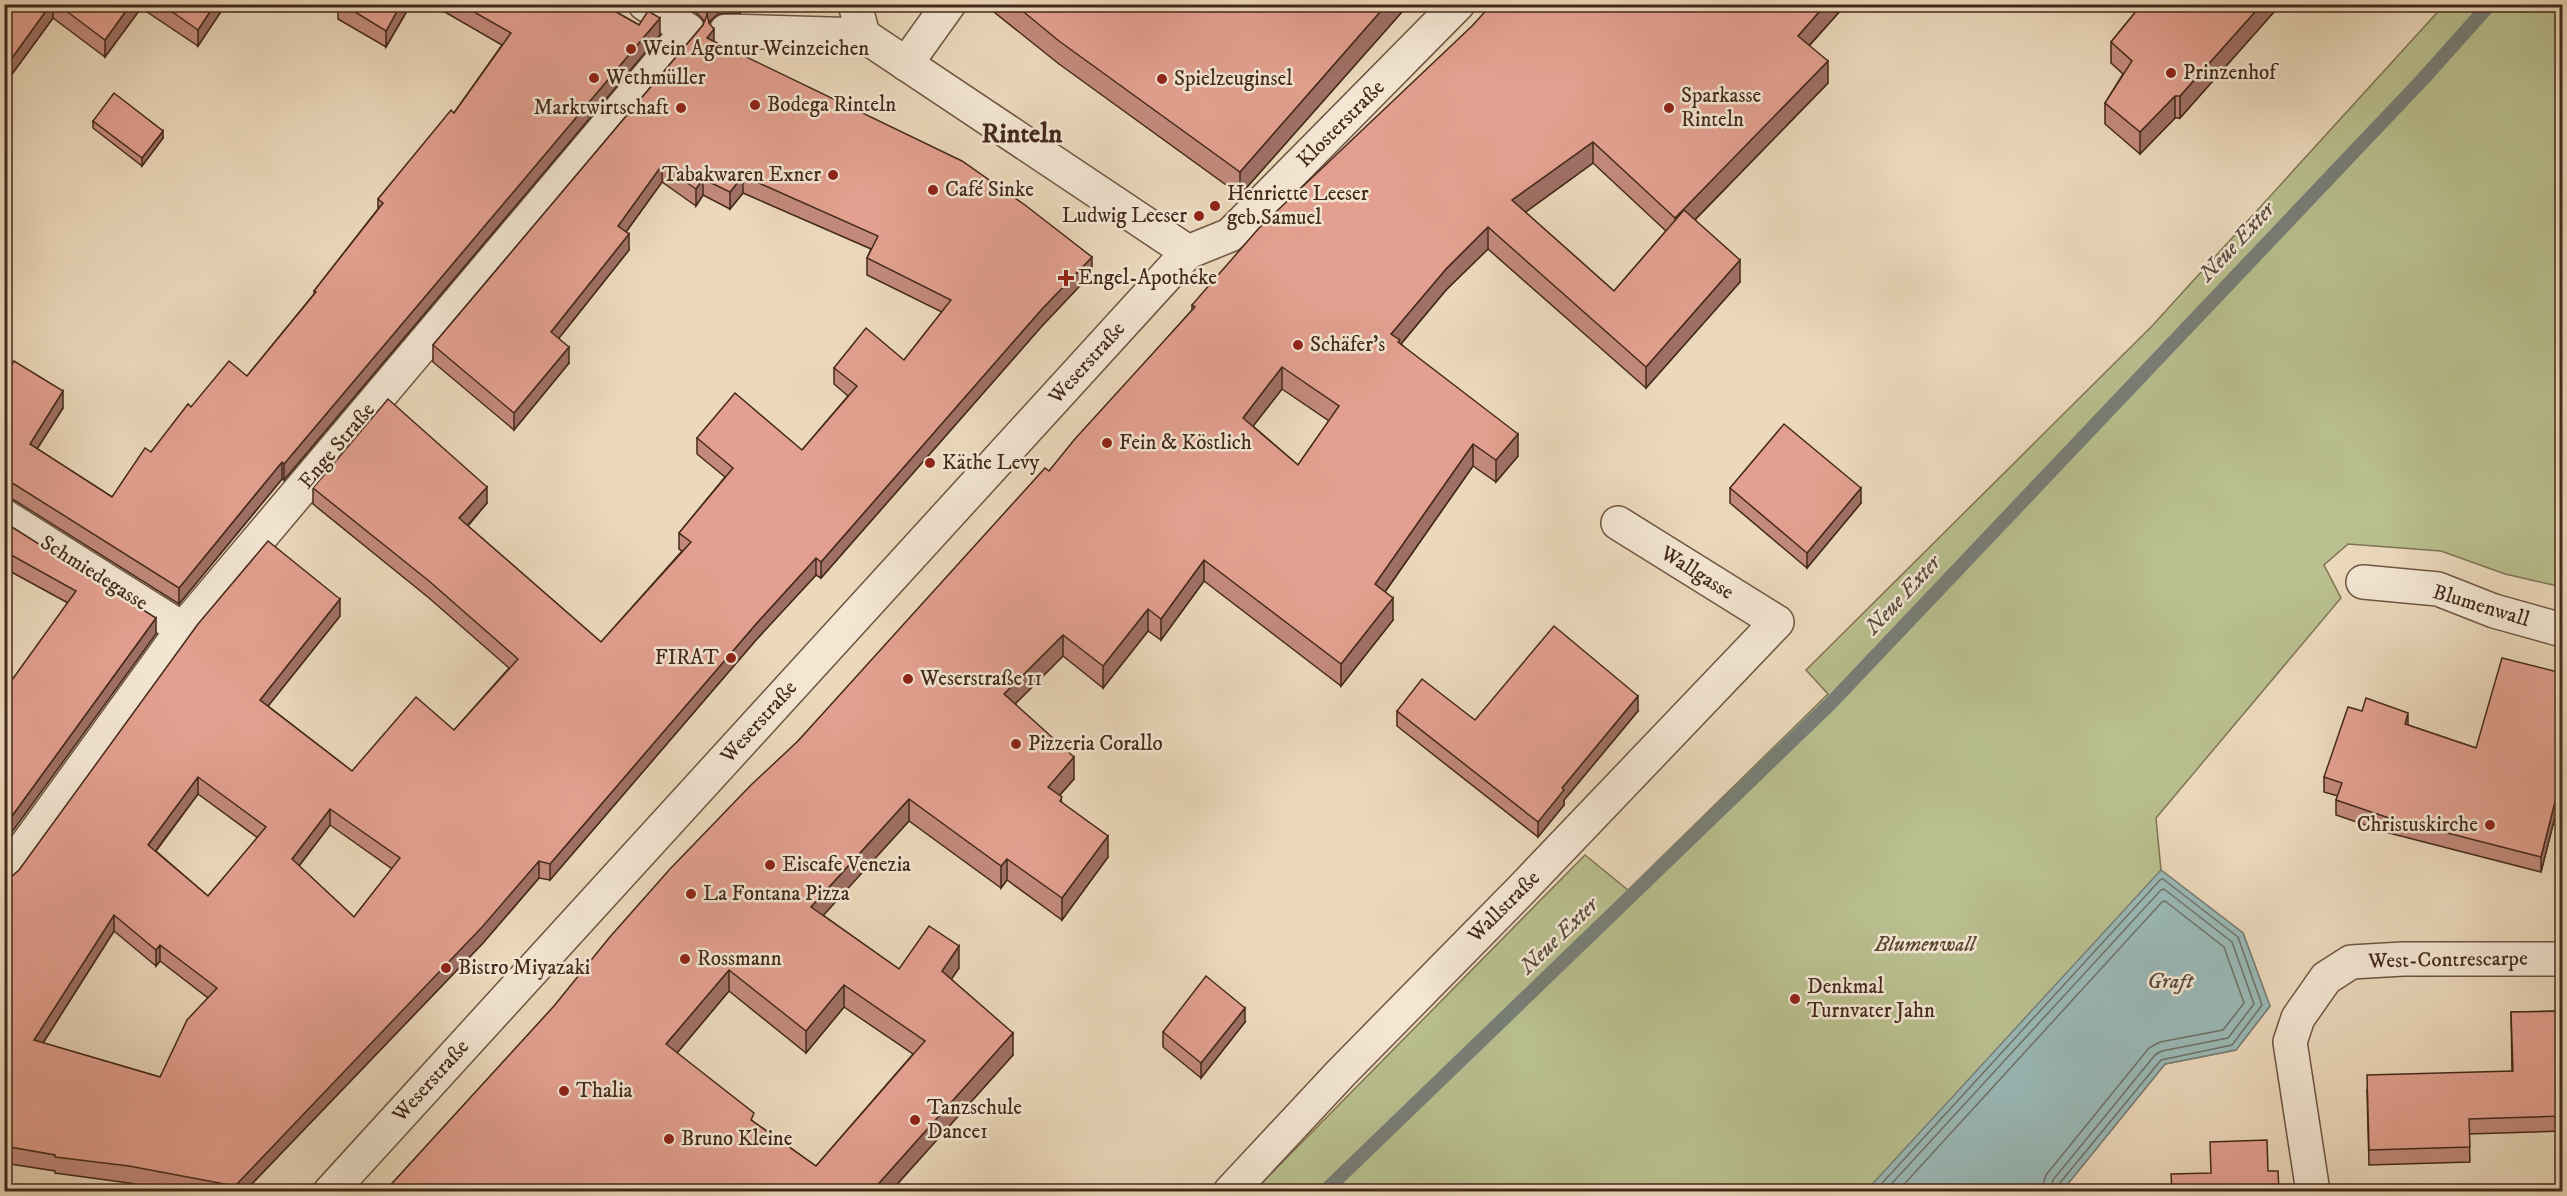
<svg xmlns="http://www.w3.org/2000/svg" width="2567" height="1196" font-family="'IM FELL DW Pica',serif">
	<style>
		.green { fill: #b9bf8f; stroke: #7e7454; stroke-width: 1.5 }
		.water { fill: #9ab9b7; stroke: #787f78; stroke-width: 1.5 }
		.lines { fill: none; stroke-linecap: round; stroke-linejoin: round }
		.shore { stroke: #6f7168; stroke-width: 1.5 }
		.stream { stroke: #787f78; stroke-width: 14 }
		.minor-casing { stroke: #6e5542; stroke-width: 36 }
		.minor { stroke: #f3e6d3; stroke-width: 33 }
		.wall { fill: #c38a7c; stroke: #44291a; stroke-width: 1.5; fill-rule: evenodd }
		.shaded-wall { fill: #9f7065; stroke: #44291a; stroke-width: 1.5 }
		.building { fill: #e3a090; stroke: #44291a; stroke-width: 1.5; fill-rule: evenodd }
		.poi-dot { fill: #8f2418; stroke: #f3e6d3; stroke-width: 2 }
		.labels { text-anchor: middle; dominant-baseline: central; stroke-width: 5; stroke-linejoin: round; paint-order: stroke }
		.poi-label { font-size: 21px; fill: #44291a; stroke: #f3e6d3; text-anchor: start }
		.street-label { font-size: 21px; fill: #44291a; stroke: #f3e6d3 }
		.park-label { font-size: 21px; font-style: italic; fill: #5b4731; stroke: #f3e6d3 }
		.water-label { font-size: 22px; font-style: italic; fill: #5a4d41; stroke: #f3e6d3 }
		.district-label { font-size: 27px; font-weight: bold; fill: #44291a; stroke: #f3e6d3 }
	</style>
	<rect width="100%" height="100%" fill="#ecd9bc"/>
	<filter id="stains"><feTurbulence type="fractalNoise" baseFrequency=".00333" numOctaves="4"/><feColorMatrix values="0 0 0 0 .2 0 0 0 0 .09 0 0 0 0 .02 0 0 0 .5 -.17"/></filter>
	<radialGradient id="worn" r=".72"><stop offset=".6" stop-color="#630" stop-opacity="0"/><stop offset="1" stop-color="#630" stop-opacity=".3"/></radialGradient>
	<!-- green -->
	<path class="green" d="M2444,5H2562V587L2505,574L2441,551L2348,544L2324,565L2341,598L2156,818L2161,870L2243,933L2270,1006L2236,1050L2165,1064L2062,1191L1253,1192L1585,855L1628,890L1828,694L1806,670L2152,326Z"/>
	<!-- water -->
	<path class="water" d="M2161,870L2243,933L2270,1006L2236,1050L2165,1064L2062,1191H1866Z"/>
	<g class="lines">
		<!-- shore -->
		<g class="shore">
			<path d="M1874,1192L2160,880L2163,879L2238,937L2262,1005L2232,1045L2161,1060L2059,1184L2057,1192"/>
			<path d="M1884,1192L2161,890L2164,889L2232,942L2254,1004L2228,1038L2162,1051L2155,1055L2053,1180L2050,1192"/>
			<path d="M1897,1192L2162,902L2165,901L2224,947L2244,1003L2223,1030L2160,1042L2149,1048L2046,1175L2041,1192"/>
		</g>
		<!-- stream -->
		<path class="stream" d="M1324,1192L1831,703L2423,79L2490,4"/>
		<defs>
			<g id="minor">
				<path d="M855,4L863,35"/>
				<path d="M726,31L863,35L1188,252"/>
				<path d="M906,64L949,4"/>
				<path d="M4,516L183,629"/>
				<path d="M2363,582L2438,589L2494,611L2562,630"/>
				<path d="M4,876L183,629L688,30L645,4"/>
				<path d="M330,1192L1188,252L1230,235L1458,4"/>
				<path d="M1230,1192L1341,1073L1521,890L1777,622L1618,523"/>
				<path d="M2313,1192L2290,1042L2298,1018L2326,978L2351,962L2403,959H2562"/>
			</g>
		</defs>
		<!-- minor casing -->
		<use href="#minor" class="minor-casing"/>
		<!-- minor -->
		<use href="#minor" class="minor"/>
	</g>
	<!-- wall -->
	<g class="wall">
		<path d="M4,4H226L198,46L141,8L105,57L53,18L4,85Z"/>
		<path d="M338,4H411L386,47L338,19Z"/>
		<path d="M431,4H602L639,25L660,35L284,480L282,479L179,604L14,500L4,497V376L63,408L37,449L112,497L151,452L191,407L247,376L314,294V291L378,209V199L454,113L502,45Z"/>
		<path d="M682,4H746L740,13L718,14L710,21V23L714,42L1092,273L1042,326L821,578L816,575L756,640L550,880L539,878L483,943L245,1191H175L129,1183L55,1173V1171L4,1163V878L11,877L340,616L268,706L352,771L454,730L509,668L429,598L313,504V488L487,503L468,526L601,642L682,551L679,549V533L725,477L697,454V438L802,450L848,396L834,384V368L904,360L942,312L867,275V258L871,249L743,193L730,209L703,195L696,206L662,182L626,232L629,250L559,338L569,363L514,430L433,362V345L703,25L704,21L698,14ZM198,794L258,838L208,896L156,851ZM330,825L392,869L354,917L299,866ZM114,931L156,966L160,961L208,998L160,1077L43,1043Z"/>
		<path d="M984,4H1409L1240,195L1059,64Z"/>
		<path d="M1841,4V10L1809,46L1828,83L1695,220L1740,282L1646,388L1488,249L1446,290L1401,344L1518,456L1496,482L1473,466L1385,592L1393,620L1341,686L1204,581L1161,640L1148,631L1103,688L1063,656L1015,704L1074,779L1060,795L1062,803L1108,857L1062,920L1007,880L1001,888L909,821L823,915L899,969L959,968L951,979L1013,1055L891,1191H386V1190L798,741L1049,471L1192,310V305ZM1593,163L1666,231L1614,291L1525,212ZM1282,389L1329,421L1298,465L1253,426ZM729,991L806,1053L844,1007L913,1054L816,1166L754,1122L677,1053Z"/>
		<path d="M2142,4H2281L2180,118H2175L2140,154L2105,124V103L2123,74L2111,63V42Z"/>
		<path d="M93,121L163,138L142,166L93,128Z"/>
		<path d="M1730,488L1861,503L1807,568L1730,503Z"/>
		<path d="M4,522L156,634L68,603L4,568Z"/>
		<path d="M2562,673V797H2560L2541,872L2389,833L2336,815V800L2338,796L2324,792V777L2362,711L2408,725L2476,748Z"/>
		<path d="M1397,711L1475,720L1638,711L1564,800V805L1538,837L1397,726Z"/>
		<path d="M2562,1011V1131L2469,1134L2470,1162L2369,1165L2367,1090L2512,1071L2511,1012Z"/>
		<path d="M1245,1022L1201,1078L1163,1047V1032Z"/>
	</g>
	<!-- shaded-wall -->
	<g class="shaded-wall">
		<path d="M51,4H53V18L4,85V69Z"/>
		<path d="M131,4H141V8L105,57V40Z"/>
		<path d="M215,4H226L198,46V30Z"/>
		<path d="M401,4H411L386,47V31Z"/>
		<path d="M710,4H718V14L710,21L707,31V14Z"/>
		<path d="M740,4H746L740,13Z"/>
		<path d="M1387,4H1409L1240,195V172Z"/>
		<path d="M1826,4H1841V10L1798,58V36Z"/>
		<path d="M2262,4H2281L2180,118V96Z"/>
		<path d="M660,18V35L284,480V464Z"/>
		<path d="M714,29V45L707,38Z"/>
		<path d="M1828,61V83L1675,240V218Z"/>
		<path d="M2175,96V118L2140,154V132Z"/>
		<path d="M163,131V138L142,166V158Z"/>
		<path d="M1593,142V163L1512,222V200Z"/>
		<path d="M662,165V182L618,243V226Z"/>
		<path d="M743,176V193L730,209V192Z"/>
		<path d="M703,179V195L696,206V189Z"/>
		<path d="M1488,227V249L1446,290L1400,345L1391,334L1446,269Z"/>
		<path d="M629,234V250L551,348V332Z"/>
		<path d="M1092,257V273L1042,326L821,578V562L1042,309Z"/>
		<path d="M1740,260V282L1646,388V367Z"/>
		<path d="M569,347V363L514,430V413Z"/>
		<path d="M1282,367V389L1243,439V418Z"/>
		<path d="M63,391V408L30,460V444Z"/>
		<path d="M1518,434V456L1496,482V460Z"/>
		<path d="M1473,444V466L1375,606V584Z"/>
		<path d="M282,462V479L179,604V588Z"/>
		<path d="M487,487V503L459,535V518Z"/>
		<path d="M1861,488V503L1807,568V553Z"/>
		<path d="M816,558V575L756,640L550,880V864L756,624Z"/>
		<path d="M1204,560V581L1161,640V619Z"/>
		<path d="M1393,598V620L1341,686V664Z"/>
		<path d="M340,599V616L260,716V700Z"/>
		<path d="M1148,609V631L1103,688V666Z"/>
		<path d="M156,618V634L4,843V827Z"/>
		<path d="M1063,635V656L1004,715V694Z"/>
		<path d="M1638,696V711L1564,800V805L1538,837V822L1562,788Z"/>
		<path d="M2408,713V728L2405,724Z"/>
		<path d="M1074,757V779L1048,808V787Z"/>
		<path d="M198,777V794L148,861V845Z"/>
		<path d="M2560,782V797L2541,872V857Z"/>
		<path d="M909,799V821L811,929V907Z"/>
		<path d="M330,809V825L292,875V859Z"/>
		<path d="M1108,836V857L1062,920V898Z"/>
		<path d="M1007,859V880L1001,888V866Z"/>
		<path d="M539,861V878L483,943L245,1191H235V1186Z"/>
		<path d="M114,915V931L34,1057V1040Z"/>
		<path d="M160,945V961L156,966V950Z"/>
		<path d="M959,946V968L942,993V971Z"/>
		<path d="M729,970V991L666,1066V1044Z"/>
		<path d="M844,985V1007L806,1053V1031Z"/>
		<path d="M1245,1008V1022L1201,1078V1063Z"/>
		<path d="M1013,1033V1055L891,1191H872Z"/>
	</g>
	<!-- building -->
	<g class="building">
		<path d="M4,4H51L4,69Z"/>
		<path d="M57,4H131L105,40Z"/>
		<path d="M161,4H215L198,30Z"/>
		<path d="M342,4H401L386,31Z"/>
		<path d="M460,4H602L639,25L648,11L660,18L284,464L282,462L179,588L14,484L4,481V376L14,361L63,391L30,444L112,497L145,448L151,452L188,404L191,407L229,361L247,376L316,292L314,291L383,203L378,199L451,110L454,113L511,33Z"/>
		<path d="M704,4H710L707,14L709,23L714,29L707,38L962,161L1025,205L1092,257L1042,309L821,562L816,558L756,624L550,864L539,861L483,926L235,1186L129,1166L55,1157V1155L4,1146V878L11,877L19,870L198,624L268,541L340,599L260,700L352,771L416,697L454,730L518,659L429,581L313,488L388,399L487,487L459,518L601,642L691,542L679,533L733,468L697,438L735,393L802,450L857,386L834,368L866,328L904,360L951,300L867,258L878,236L743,176L730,192L703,179L696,189L662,165L618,226L629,234L551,332L569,347L514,413L433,345L703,25L707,15ZM198,777L266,827L208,896L148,845ZM330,809L400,858L354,917L292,859ZM114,915L156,950L160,945L217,988L187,1020L160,1077L34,1040Z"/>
		<path d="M1014,4H1387L1240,172L1059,41Z"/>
		<path d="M1492,4H1826L1798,36L1828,61L1675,218L1593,142L1512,200L1614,291L1684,210L1740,260L1646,367L1488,227L1446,269L1391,334L1400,340L1398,342L1518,434L1496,460L1473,444L1375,584L1393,598L1341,664L1204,560L1161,619L1148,609L1103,666L1063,635L1004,694L1074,757L1048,787L1062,797L1060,801L1108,836L1062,898L1007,859L1001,866L909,799L811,907L899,969L929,926L959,946L942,971L1013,1033L872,1191H388L386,1190L554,1006L609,938L670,869L751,785L798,741L1045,468L1049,471L1074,440L1195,307L1192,305L1259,228L1472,26ZM1282,367L1339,406L1298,465L1243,418ZM729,970L806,1031L844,985L925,1041L816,1166L751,1120L754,1113L666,1044Z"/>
		<path d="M2142,4H2262L2180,96H2175L2140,132L2105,103L2132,61L2111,42Z"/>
		<path d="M114,93L163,131L142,158L93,121Z"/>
		<path d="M1784,424L1861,488L1807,553L1730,488Z"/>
		<path d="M4,522L156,618L4,827V691L76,591L4,551Z"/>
		<path d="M1554,626L1638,696L1562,788L1564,790L1538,822L1397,711L1422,679L1475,720Z"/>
		<path d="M2502,658L2562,673V782H2560L2541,857L2389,818L2336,800L2342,783L2324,777L2348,707L2362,711L2366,698L2408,713L2405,724L2476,748Z"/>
		<path d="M1206,976L1245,1008L1201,1063L1163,1032Z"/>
		<path d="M2562,1011V1116L2469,1119L2470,1147L2369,1150L2367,1075L2513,1071L2511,1012Z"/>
		<path d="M2267,1140L2268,1171H2278L2279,1191H2172L2171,1174L2211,1173L2210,1142Z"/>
	</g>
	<!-- markers -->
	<g class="poi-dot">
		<circle cx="631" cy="49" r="6"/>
		<circle cx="2171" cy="73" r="6"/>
		<circle cx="594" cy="78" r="6"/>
		<circle cx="1162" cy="79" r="6"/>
		<circle cx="755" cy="105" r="6"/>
		<circle cx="681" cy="108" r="6"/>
		<circle cx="1669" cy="108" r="6"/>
		<circle cx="833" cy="175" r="6"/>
		<circle cx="933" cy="190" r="6"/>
		<circle cx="1215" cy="206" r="6"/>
		<circle cx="1199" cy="216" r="6"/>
		<path d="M1063 269h6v6h6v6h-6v6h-6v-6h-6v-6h6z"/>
		<circle cx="1298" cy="345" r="6"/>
		<circle cx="1107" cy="443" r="6"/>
		<circle cx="930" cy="463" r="6"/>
		<circle cx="731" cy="658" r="6"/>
		<circle cx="908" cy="679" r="6"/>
		<circle cx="1016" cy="744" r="6"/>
		<circle cx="2490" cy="825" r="6"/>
		<circle cx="770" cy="865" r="6"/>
		<circle cx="691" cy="894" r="6"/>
		<circle cx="685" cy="959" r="6"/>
		<circle cx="446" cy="968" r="6"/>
		<circle cx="1795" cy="999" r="6"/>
		<circle cx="564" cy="1091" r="6"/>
		<circle cx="915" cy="1120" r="6"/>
		<circle cx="669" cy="1139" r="6"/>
	</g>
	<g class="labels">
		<!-- poi labels -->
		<g class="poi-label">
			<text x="643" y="49">Wein Agentur Weinzeichen</text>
			<text x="2183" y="73">Prinzenhof</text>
			<text x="606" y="78">Wethmüller</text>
			<text x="1174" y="79">Spielzeuginsel</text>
			<text x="1681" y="96">Sparkasse<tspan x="1681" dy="24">Rinteln</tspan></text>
			<text x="767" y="105">Bodega Rinteln</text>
			<text x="669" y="108" text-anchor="end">Marktwirtschaft</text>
			<text x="821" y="175" text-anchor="end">Tabakwaren Exner</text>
			<text x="945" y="190">Café Sinke</text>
			<text x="1227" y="194">Henriette Leeser<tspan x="1227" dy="24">geb.Samuel</tspan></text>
			<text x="1187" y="216" text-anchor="end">Ludwig Leeser</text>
			<text x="1078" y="278">Engel-Apotheke</text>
			<text x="1310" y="345">Schäfer's</text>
			<text x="1119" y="443">Fein &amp; Köstlich</text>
			<text x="942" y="463">Käthe Levy</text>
			<text x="719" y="658" text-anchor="end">FIRAT</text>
			<text x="920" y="679">Weserstraße 11</text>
			<text x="1028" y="744">Pizzeria Corallo</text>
			<text x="2478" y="825" text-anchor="end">Christuskirche</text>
			<text x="782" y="865">Eiscafe Venezia</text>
			<text x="703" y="894">La Fontana Pizza</text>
			<text x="697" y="959">Rossmann</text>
			<text x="458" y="968">Bistro Miyazaki</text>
			<text x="1807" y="987">Denkmal<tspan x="1807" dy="24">Turnvater Jahn</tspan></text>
			<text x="576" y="1091">Thalia</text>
			<text x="927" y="1108">Tanzschule<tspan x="927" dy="24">Dance1</tspan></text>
			<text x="681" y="1139">Bruno Kleine</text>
		</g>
		<!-- street labels -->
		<g class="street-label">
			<text transform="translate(1341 124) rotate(-45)">Klosterstraße</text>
			<text transform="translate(1087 363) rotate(-48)">Weserstraße</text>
			<text transform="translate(337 446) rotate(-50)">Enge Straße</text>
			<text transform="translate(94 573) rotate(32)">Schmiedegasse</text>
			<text transform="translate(1697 573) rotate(32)">Wallgasse</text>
			<text transform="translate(2481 606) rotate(17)">Blumenwall</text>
			<text transform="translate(759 722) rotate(-48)">Weserstraße</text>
			<text transform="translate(1504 907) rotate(-45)">Wallstraße</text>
			<text transform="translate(2448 960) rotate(-1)">West-Contrescarpe</text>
			<text transform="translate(431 1081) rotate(-48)">Weserstraße</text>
		</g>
		<!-- park labels -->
		<g class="park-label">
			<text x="1925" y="945">Blumenwall</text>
		</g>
		<!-- water labels -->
		<g class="water-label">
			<text transform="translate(2237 242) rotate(-47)">Neue Exter</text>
			<text transform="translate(1903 595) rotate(-47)">Neue Exter</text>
			<text transform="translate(1559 936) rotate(-44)">Neue Exter</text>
			<text x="2170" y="981">Graft</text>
		</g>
		<!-- district labels -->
		<g class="district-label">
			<text x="1022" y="134">Rinteln</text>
		</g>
	</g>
	<!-- margin -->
	<rect width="2567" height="1196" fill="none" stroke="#ecd9bc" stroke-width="24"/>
	<rect x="6" y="6" width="2555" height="1184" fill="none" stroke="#44291a" stroke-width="3"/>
	<rect x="12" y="12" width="2543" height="1172" fill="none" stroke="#44291a" stroke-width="1.5"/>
	<rect width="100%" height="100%" filter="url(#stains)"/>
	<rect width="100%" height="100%" fill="url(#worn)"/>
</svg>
